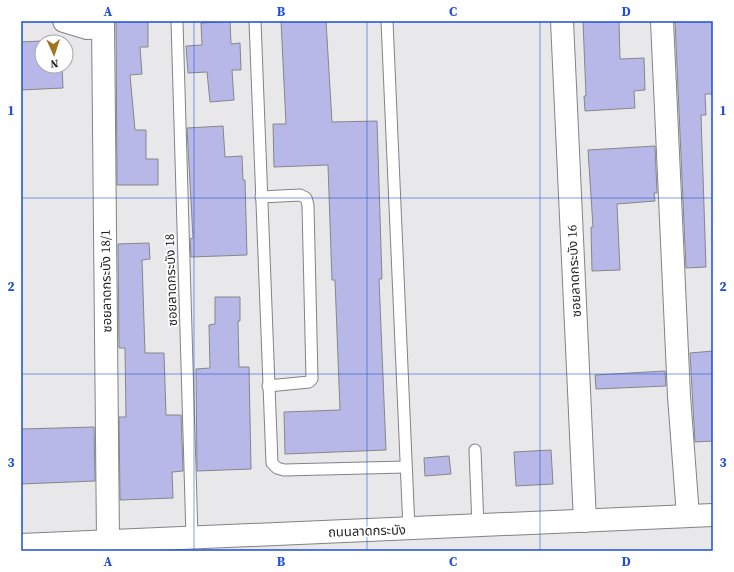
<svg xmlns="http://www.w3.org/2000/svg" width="734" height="572" font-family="'Source Serif 4','Noto Sans Thai',serif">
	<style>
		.building { fill: #b7b8e8; stroke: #868689 }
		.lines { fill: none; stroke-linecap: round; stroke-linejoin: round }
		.service-casing { stroke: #838387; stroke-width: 13 }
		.minor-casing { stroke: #838387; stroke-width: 24 }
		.primary-casing { stroke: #838387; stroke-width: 24 }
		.service { stroke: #fff; stroke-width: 11 }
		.minor { stroke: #fff; stroke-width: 22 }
		.primary { stroke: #fff; stroke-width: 22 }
		.grid { fill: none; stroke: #1d4ed8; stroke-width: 1; stroke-opacity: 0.55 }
		.labels { text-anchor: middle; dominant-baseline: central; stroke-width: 3.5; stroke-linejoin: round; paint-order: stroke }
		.street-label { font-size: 13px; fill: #232324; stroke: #fff }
		.neatline { fill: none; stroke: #1d4ed8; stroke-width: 1.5 }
		.grid-label { font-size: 13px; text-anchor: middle; font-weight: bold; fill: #1d4ed8 }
	</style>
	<rect width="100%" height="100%" fill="#e8e8eb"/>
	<!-- building -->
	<g class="building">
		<path d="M116,21H148V47H140L142,74L130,75L135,130H146V159H158V185H117Z"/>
		<path d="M230,21L231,44L240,43L241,70H232L234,100L210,102L207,72L188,73L186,46L202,45L201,23Z"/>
		<path d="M281,21H326L332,122L377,121L382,279H379L386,450L285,454L284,412L340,410L335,280H332L328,165L274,167L273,124H286Z"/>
		<path d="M583,21H619L620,59L644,58L645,90L634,91L635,108L585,111L584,96H586Z"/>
		<path d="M675,21H713V94H705L706,115H701L706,267L686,268Z"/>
		<path d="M61,40V42H42V66H62L63,88L21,90V42Z"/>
		<path d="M223,126L225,157L242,156L243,180H245L247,255L191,257L190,239L193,238L187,128Z"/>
		<path d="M655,146L657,193H654L655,201L617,204L620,270L592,271L591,227H593L588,150Z"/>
		<path d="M149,243L150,259L142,260L145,353H164L166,415H181L183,471L172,472L173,498L120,500L119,417H126L125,348H119L118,244Z"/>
		<path d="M215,297H240V321H238L239,367H249L251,469L197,471L196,369L210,368L209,325L215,324Z"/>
		<path d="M713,351V441L695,442L690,353Z"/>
		<path d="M665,371L666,386L596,389L595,375Z"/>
		<path d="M94,427L95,481L21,484V429Z"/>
		<path d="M551,450L553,484L516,486L514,452Z"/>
		<path d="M449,456L451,474L425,476L424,458Z"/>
	</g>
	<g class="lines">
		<defs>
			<g id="service">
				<path d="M177,21L192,537"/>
				<path d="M255,21L272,463L277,468L284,470L405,467"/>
				<path d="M387,21L409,529"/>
				<path d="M261,197L300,195L306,198L308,205L312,379L309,382L268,386"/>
				<path d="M475,450L478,526"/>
			</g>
			<g id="minor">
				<path d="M64,21L87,28L103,27"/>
				<path d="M103,21L108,541"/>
				<path d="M562,21L585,521"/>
				<path d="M662,21L679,396L688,516"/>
			</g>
			<path id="primary" d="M21,545L713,515"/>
		</defs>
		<!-- service casing -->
		<use href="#service" class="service-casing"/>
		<!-- minor casing -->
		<use href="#minor" class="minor-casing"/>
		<!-- primary casing -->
		<use href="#primary" class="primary-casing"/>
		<!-- service -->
		<use href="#service" class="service"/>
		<!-- minor -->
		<use href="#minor" class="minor"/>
		<!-- primary -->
		<use href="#primary" class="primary"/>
	</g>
	<!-- grid -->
	<path class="grid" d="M194,21V551M367,21V551M540,21V551M21,198H713M21,374H713"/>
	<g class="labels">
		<!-- street labels -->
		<g class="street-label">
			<text transform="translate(574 271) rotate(-93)">ซอยลาดกระบัง 16</text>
			<text transform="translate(171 280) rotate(-92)">ซอยลาดกระบัง 18</text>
			<text transform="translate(106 281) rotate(-91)">ซอยลาดกระบัง 18/1</text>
			<text transform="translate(367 531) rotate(-2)">ถนนลาดกระบัง</text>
		</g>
	</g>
	<!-- border -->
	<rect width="734" height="572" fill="none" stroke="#ffffff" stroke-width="44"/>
	<!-- north arrow -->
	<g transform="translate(54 54) rotate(177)"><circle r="19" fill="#ffffff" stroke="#a7a7a7"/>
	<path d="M0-3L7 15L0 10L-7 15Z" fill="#9e7523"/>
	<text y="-6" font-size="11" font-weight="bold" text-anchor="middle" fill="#232324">N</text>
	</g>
	<rect x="22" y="22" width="690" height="528" class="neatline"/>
	<g class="grid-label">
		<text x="108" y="16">A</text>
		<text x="281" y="16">B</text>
		<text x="453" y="16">C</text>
		<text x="626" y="16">D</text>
		<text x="11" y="115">1</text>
		<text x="723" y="115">1</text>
		<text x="11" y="291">2</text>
		<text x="723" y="291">2</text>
		<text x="11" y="467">3</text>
		<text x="723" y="467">3</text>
		<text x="108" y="566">A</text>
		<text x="281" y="566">B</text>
		<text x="453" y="566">C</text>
		<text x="626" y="566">D</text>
	</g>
</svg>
